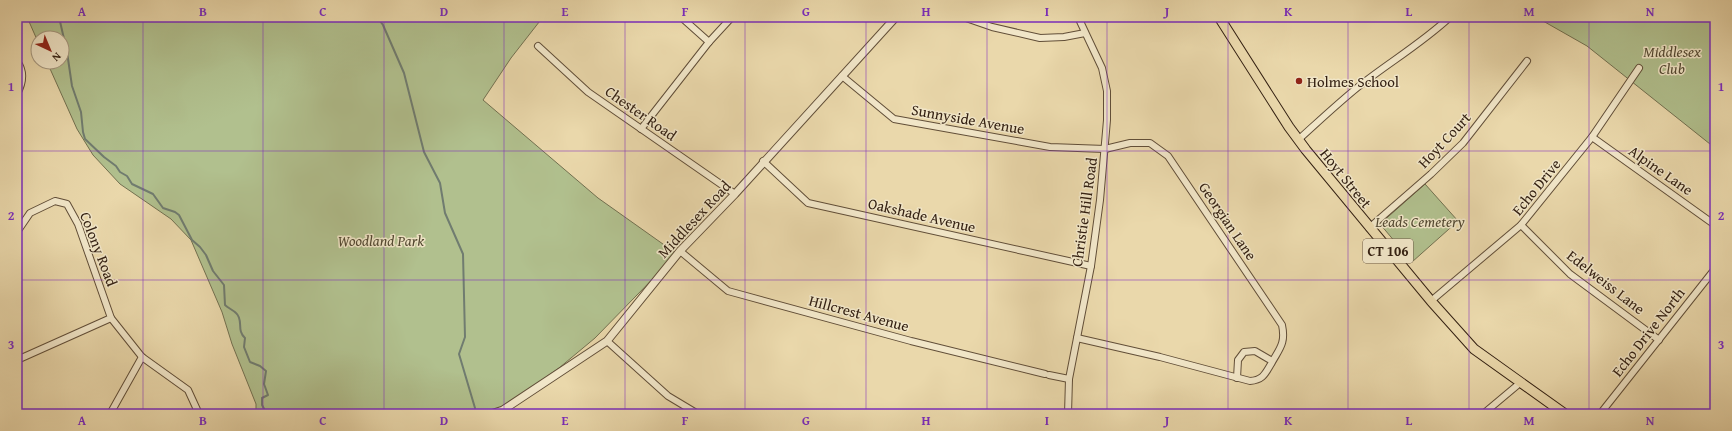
<svg xmlns="http://www.w3.org/2000/svg" width="1732" height="431" font-family="'Gentium Book Plus',serif">
	<style>
		.green { fill: #b1c08e; stroke: #727050 }
		.lines { fill: none; stroke-linecap: round; stroke-linejoin: round }
		.stream { stroke: #707c70; stroke-width: 2 }
		.minor-casing { stroke: #614e38; stroke-width: 8 }
		.tertiary-casing { stroke: #614e38; stroke-width: 9 }
		.primary-casing { stroke: #332012; stroke-width: 11 }
		.minor { stroke: #f1e6c8; stroke-width: 6 }
		.tertiary { stroke: #f1e6c8; stroke-width: 7 }
		.primary { stroke: #ead8ab; stroke-width: 9 }
		.grid { fill: none; stroke: #7b2cbf; stroke-width: 1; stroke-opacity: 0.55 }
		.poi-dot { fill: #8f2418; stroke: #f1e6c8; stroke-width: 1.5 }
		.labels { text-anchor: middle; dominant-baseline: central; stroke-width: 3; stroke-linejoin: round; paint-order: stroke }
		.shield { fill: #f1e6c8; stroke: #6c5b49; stroke-width: 1 }
		.shield-label { font-size: 14px; font-weight: bold; fill: #332012 }
		.park-label { font-size: 15px; font-style: italic; fill: #524831; stroke: #f1e6c8 }
		.poi-label { font-size: 15px; fill: #332012; stroke: #f1e6c8; text-anchor: start }
		.street-label { font-size: 15px; fill: #332012; stroke: #f1e6c8 }
		.neatline { fill: none; stroke: #7b2cbf; stroke-width: 1.5 }
		.grid-label { font-size: 13px; text-anchor: middle; font-weight: bold; fill: #7b2cbf }
	</style>
	<rect width="100%" height="100%" fill="#ead8ab"/>
	<filter id="stains"><feTurbulence type="fractalNoise" baseFrequency=".005" numOctaves="4"/><feColorMatrix values="0 0 0 0 .2 0 0 0 0 .09 0 0 0 0 .02 0 0 0 .5 -.17"/></filter>
	<radialGradient id="worn" r=".72"><stop offset=".6" stop-color="#630" stop-opacity="0"/><stop offset="1" stop-color="#630" stop-opacity=".3"/></radialGradient>
	<!-- green -->
	<g class="green">
		<path d="M27,17H543L511,58L483,100L598,198L677,254L595,338L559,368L522,394L502,407L483,414H256V404L232,344L222,312L191,240L171,219L120,184L93,155L77,129L47,62H62V38H38V42Z"/>
		<path d="M1536,17H1715V148L1587,46Z"/>
		<path d="M1425,184L1458,221L1412,262L1380,224Z"/>
	</g>
	<g class="lines">
		<!-- stream -->
		<g class="stream">
			<path d="M59,17L67,52L72,86L81,112L83,132L85,139L104,157L116,166L120,172L127,176L132,184L153,194L163,208L175,212L179,215L192,240L200,247L206,255L213,271L224,285L225,305C228,308 233,310 236,313C244,320 236,330 245,338L244,347L250,362L260,366L266,371L264,384L268,395L262,398V405L267,414"/>
			<path d="M377,17L383,25L404,73L424,152L440,183L445,213L463,254L465,337L459,354L475,408"/>
		</g>
		<defs>
			<g id="minor">
				<path d="M681,17L709,42"/>
				<path d="M963,17L992,27L1040,38L1064,37L1085,33"/>
				<path d="M538,46L588,92L735,194"/>
				<path d="M17,61C25,72 23,83 17,94"/>
				<path d="M842,76L894,119L1050,147L1105,149L1130,143H1150L1168,156L1282,325C1286,344 1279,349 1271,364C1265,374 1263,380 1250,381L1160,357L1077,338"/>
				<path d="M641,129L709,42L732,17"/>
				<path d="M1592,137L1715,225"/>
				<path d="M1298,140C1318,122 1337,104 1358,87C1388,63 1421,44 1450,17"/>
				<path d="M763,161L808,203L1091,266"/>
				<path d="M1521,225L1570,274L1659,340"/>
				<path d="M1369,228L1431,174L1463,143L1527,61"/>
				<path d="M17,232L30,213L55,201L67,204L78,224L111,318L17,360"/>
				<path d="M680,251L728,291L911,341L1045,374"/>
				<path d="M1431,301L1521,225L1592,137L1639,68"/>
				<path d="M111,318L142,357L188,390L199,414"/>
				<path d="M607,341L668,396L698,414"/>
				<path d="M1049,375L1069,379"/>
				<path d="M1237,378L1238,360L1244,352L1255,351L1272,361"/>
				<path d="M110,414L142,357"/>
				<path d="M1068,414L1069,379L1091,266L1100,200L1107,120V91L1102,68L1078,17"/>
				<path d="M1483,414L1520,383"/>
				<path d="M1600,414L1714,270L1715,265"/>
			</g>
			<path id="tertiary" d="M491,414L503,410L607,341L680,251L735,194L896,17"/>
			<path id="primary" d="M1219,17L1289,127L1306,150L1431,301L1474,349L1565,414"/>
		</defs>
		<!-- minor casing -->
		<use href="#minor" class="minor-casing"/>
		<!-- tertiary casing -->
		<use href="#tertiary" class="tertiary-casing"/>
		<!-- primary casing -->
		<use href="#primary" class="primary-casing"/>
		<!-- minor -->
		<use href="#minor" class="minor"/>
		<!-- tertiary -->
		<use href="#tertiary" class="tertiary"/>
		<!-- primary -->
		<use href="#primary" class="primary"/>
	</g>
	<!-- grid -->
	<path class="grid" d="M143,17V414M263,17V414M384,17V414M504,17V414M625,17V414M745,17V414M866,17V414M987,17V414M1107,17V414M1228,17V414M1348,17V414M1469,17V414M1589,17V414M17,151H1715M17,280H1715"/>
	<!-- markers -->
	<circle class="poi-dot" cx="1299" cy="81" r="4"/>
	<g class="labels">
		<!-- shield labels -->
		<rect class="shield" x="1363" y="239" width="50" height="24" rx="3"/>
		<g class="shield-label">
			<text x="1388" y="251">CT 106</text>
		</g>
		<!-- park labels -->
		<g class="park-label">
			<text x="1672" y="51">Middlesex<tspan x="1672" dy="17">Club</tspan></text>
			<text x="1420" y="221">Leads Cemetery</text>
			<text x="381" y="240">Woodland Park</text>
		</g>
		<!-- poi labels -->
		<g class="poi-label">
			<text x="1307" y="81">Holmes School</text>
		</g>
		<!-- street labels -->
		<g class="street-label">
			<text transform="translate(641 113) rotate(35)">Chester Road</text>
			<text transform="translate(968 119) rotate(10)">Sunnyside Avenue</text>
			<text transform="translate(1444 140) rotate(-47)">Hoyt Court</text>
			<text transform="translate(1661 170) rotate(35)">Alpine Lane</text>
			<text transform="translate(1346 178) rotate(51)">Hoyt Street</text>
			<text transform="translate(1536 187) rotate(-51)">Echo Drive</text>
			<text transform="translate(1084 212) rotate(-82)">Christie Hill Road</text>
			<text transform="translate(922 215) rotate(13)">Oakshade Avenue</text>
			<text transform="translate(694 219) rotate(-47)">Middlesex Road</text>
			<text transform="translate(1228 221) rotate(56)">Georgian Lane</text>
			<text transform="translate(99 249) rotate(69)">Colony Road</text>
			<text transform="translate(1606 282) rotate(38)">Edelweiss Lane</text>
			<text transform="translate(859 313) rotate(15)">Hillcrest Avenue</text>
			<text transform="translate(1648 332) rotate(-52)">Echo Drive North</text>
		</g>
	</g>
	<!-- margin -->
	<rect width="1732" height="431" fill="none" stroke="#ead8ab" stroke-width="44"/>
	<!-- north arrow -->
	<g transform="translate(50 50) rotate(136)"><circle r="19" fill="#f1e6c8" stroke="#a5977f"/>
	<path d="M0-3L7 15L0 10L-7 15Z" fill="#8f2418"/>
	<text y="-6" font-size="11" font-weight="bold" text-anchor="middle" fill="#332012">N</text>
	</g>
	<rect x="22" y="22" width="1688" height="387" class="neatline"/>
	<g class="grid-label">
		<text x="82" y="16">A</text>
		<text x="203" y="16">B</text>
		<text x="323" y="16">C</text>
		<text x="444" y="16">D</text>
		<text x="565" y="16">E</text>
		<text x="685" y="16">F</text>
		<text x="806" y="16">G</text>
		<text x="926" y="16">H</text>
		<text x="1047" y="16">I</text>
		<text x="1167" y="16">J</text>
		<text x="1288" y="16">K</text>
		<text x="1409" y="16">L</text>
		<text x="1529" y="16">M</text>
		<text x="1650" y="16">N</text>
		<text x="11" y="91">1</text>
		<text x="1721" y="91">1</text>
		<text x="11" y="220">2</text>
		<text x="1721" y="220">2</text>
		<text x="11" y="349">3</text>
		<text x="1721" y="349">3</text>
		<text x="82" y="425">A</text>
		<text x="203" y="425">B</text>
		<text x="323" y="425">C</text>
		<text x="444" y="425">D</text>
		<text x="565" y="425">E</text>
		<text x="685" y="425">F</text>
		<text x="806" y="425">G</text>
		<text x="926" y="425">H</text>
		<text x="1047" y="425">I</text>
		<text x="1167" y="425">J</text>
		<text x="1288" y="425">K</text>
		<text x="1409" y="425">L</text>
		<text x="1529" y="425">M</text>
		<text x="1650" y="425">N</text>
	</g>
	<rect width="100%" height="100%" filter="url(#stains)"/>
	<rect width="100%" height="100%" fill="url(#worn)"/>
</svg>
